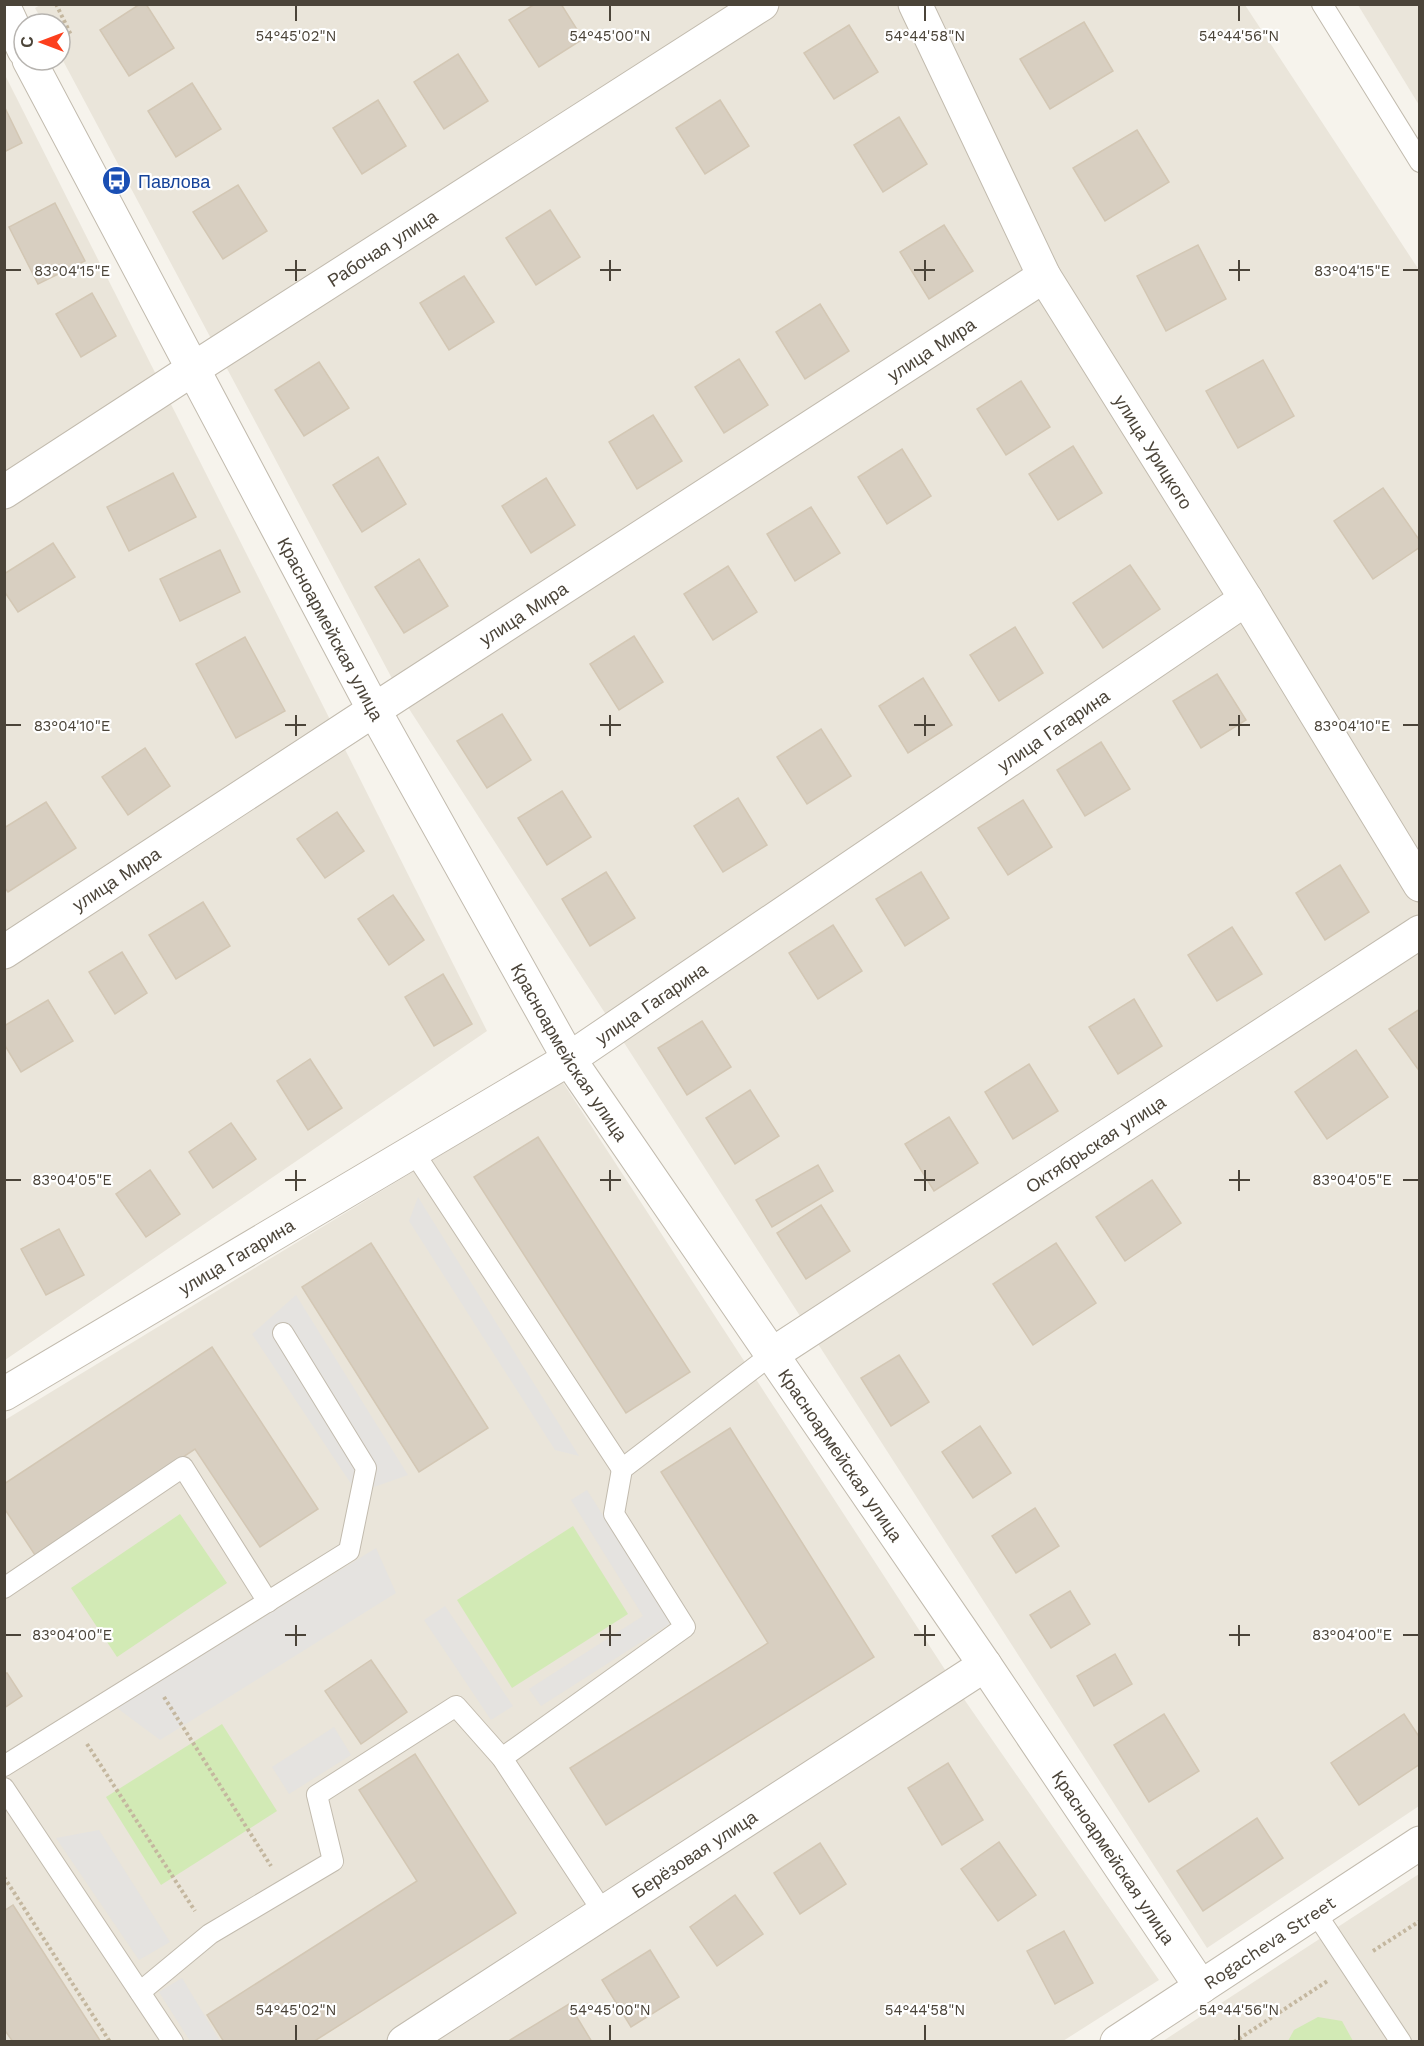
<svg xmlns="http://www.w3.org/2000/svg" width="1424" height="2046" font-family="'Work Sans',sans-serif">
	<style>
		.residential { fill: #eae5da }
		.green { fill: #d2eab5 }
		.parking { fill: #e5e3e0 }
		.building { fill: #d8cfc1; stroke: #d3c7b4; stroke-width: 1.5 }
		.lines { fill: none; stroke-linecap: round; stroke-linejoin: round }
		.service-casing { stroke: #c2bbae; stroke-width: 22 }
		.minor-casing { stroke: #c2bbae; stroke-width: 35 }
		.tertiary-casing { stroke: #c2bbae; stroke-width: 35 }
		.path { stroke: #c4b79f; stroke-width: 4; stroke-dasharray: 3 3; stroke-linecap: butt }
		.service { stroke: #fff; stroke-width: 20 }
		.minor { stroke: #fff; stroke-width: 33 }
		.tertiary { stroke: #fff; stroke-width: 33 }
		.ticks { fill: none; stroke: #4b4439; stroke-width: 2 }
		.labels { text-anchor: middle; dominant-baseline: central; stroke-width: 4.5; stroke-linejoin: round; paint-order: stroke }
		.transit-label { font-size: 18px; fill: #164399; stroke: #fff; text-anchor: start }
		.street-label { font-size: 18px; fill: #4b4439; stroke: #fff }
		.ticks-label { font-size: 15px; text-anchor: middle; fill: #4b4439; stroke: #fff; stroke-width: 4.5; stroke-linejoin: round; paint-order: stroke }
	</style>
	<rect width="100%" height="100%" fill="#f6f3ec"/>
	<!-- residential -->
	<g class="residential">
		<path d="M42,4L1245,5L1419,270V1806L1207,1948L404,701L60,55V24H44L35,8Z"/>
		<path d="M1358,5H1419V105Z"/>
		<path d="M4,73L487,1031L5,1360H4Z"/>
		<path d="M562,1081L966,1702L1159,1980L1063,2041L5,2042V1420Z"/>
		<path d="M1419,1874V2041H1163Z"/>
	</g>
	<!-- green -->
	<g class="green">
		<path d="M180,1514L227,1583L117,1657L71,1588Z"/>
		<path d="M573,1526L628,1614L512,1688L457,1600Z"/>
		<path d="M222,1724L277,1811L161,1885L106,1797Z"/>
		<path d="M1318,2017L1342,2021L1353,2041H1288L1294,2030Z"/>
	</g>
	<!-- parking -->
	<g class="parking">
		<path d="M418,1197L579,1456L555,1450L409,1221Z"/>
		<path d="M296,1295L408,1475L357,1493L252,1334Z"/>
		<path d="M587,1490L671,1623L541,1706L529,1689L643,1616L571,1500Z"/>
		<path d="M376,1548L396,1593L160,1740L117,1708Z"/>
		<path d="M445,1606L513,1706L491,1720L424,1620Z"/>
		<path d="M334,1727L351,1755L289,1794L272,1767Z"/>
		<path d="M99,1830L170,1942L139,1960L56,1838Z"/>
		<path d="M182,1978L220,2041H190L159,1992Z"/>
	</g>
	<!-- building -->
	<g class="building">
		<path d="M140,4H146L174,48L129,76L100,30Z"/>
		<path d="M535,4H561L583,39L539,67L509,20Z"/>
		<path d="M1084,22L1113,71L1050,109L1020,59Z"/>
		<path d="M849,25L878,72L834,99L804,53Z"/>
		<path d="M458,54L488,101L444,129L414,82Z"/>
		<path d="M192,83L221,129L176,157L148,111Z"/>
		<path d="M378,100L406,146L362,174L333,128Z"/>
		<path d="M720,100L749,146L705,174L676,128Z"/>
		<path d="M5,108L22,143L4,152V109Z"/>
		<path d="M899,117L927,164L883,192L854,145Z"/>
		<path d="M1137,130L1169,182L1105,221L1073,168Z"/>
		<path d="M238,185L267,231L223,259L193,212Z"/>
		<path d="M55,203L85,261L38,284L9,227Z"/>
		<path d="M550,210L580,257L536,285L506,238Z"/>
		<path d="M944,225L973,271L929,299L900,252Z"/>
		<path d="M1198,245L1226,299L1166,331L1137,276Z"/>
		<path d="M464,276L494,322L449,350L420,303Z"/>
		<path d="M92,293L116,336L81,357L56,314Z"/>
		<path d="M820,304L849,351L805,379L776,332Z"/>
		<path d="M739,359L768,405L724,433L695,387Z"/>
		<path d="M1263,360L1294,416L1238,448L1206,391Z"/>
		<path d="M319,362L349,408L304,436L275,390Z"/>
		<path d="M1021,381L1050,427L1006,455L977,409Z"/>
		<path d="M653,415L682,461L637,489L609,442Z"/>
		<path d="M1073,446L1102,493L1058,520L1029,474Z"/>
		<path d="M902,449L931,496L887,524L858,477Z"/>
		<path d="M378,457L406,504L362,532L333,485Z"/>
		<path d="M173,473L196,517L129,551L107,507Z"/>
		<path d="M546,478L575,525L531,553L502,506Z"/>
		<path d="M1383,488L1420,541V547L1373,579L1334,521Z"/>
		<path d="M811,507L840,553L795,581L767,534Z"/>
		<path d="M53,543L75,577L18,612L4,591V574Z"/>
		<path d="M220,550L240,592L180,621L160,579Z"/>
		<path d="M419,559L448,606L404,633L375,587Z"/>
		<path d="M1130,565L1160,609L1103,648L1073,603Z"/>
		<path d="M728,566L757,612L713,640L684,594Z"/>
		<path d="M1015,627L1043,673L999,701L970,655Z"/>
		<path d="M634,636L663,682L619,710L590,664Z"/>
		<path d="M245,637L285,711L236,738L196,664Z"/>
		<path d="M1217,674L1246,720L1201,748L1173,701Z"/>
		<path d="M923,678L952,725L908,753L879,706Z"/>
		<path d="M502,714L531,760L487,788L457,741Z"/>
		<path d="M821,729L851,776L807,804L777,757Z"/>
		<path d="M1101,742L1130,789L1085,816L1057,770Z"/>
		<path d="M145,748L170,786L128,815L102,777Z"/>
		<path d="M562,791L591,837L547,865L518,818Z"/>
		<path d="M738,798L767,845L723,872L694,826Z"/>
		<path d="M1023,800L1052,847L1008,875L978,828Z"/>
		<path d="M46,802L76,848L8,892L4,887V828Z"/>
		<path d="M337,812L364,851L325,878L297,839Z"/>
		<path d="M1340,865L1369,912L1325,940L1296,893Z"/>
		<path d="M606,872L635,918L590,946L562,899Z"/>
		<path d="M921,872L949,918L905,946L876,899Z"/>
		<path d="M393,895L424,940L389,965L358,919Z"/>
		<path d="M203,902L230,946L176,979L149,935Z"/>
		<path d="M833,925L862,971L818,999L789,953Z"/>
		<path d="M1232,927L1262,974L1217,1001L1188,955Z"/>
		<path d="M122,952L147,993L115,1014L89,972Z"/>
		<path d="M443,974L472,1024L434,1046L405,997Z"/>
		<path d="M1134,999L1162,1046L1118,1074L1089,1027Z"/>
		<path d="M48,1000L73,1041L21,1072L4,1044V1026Z"/>
		<path d="M1420,1009V1072L1389,1029Z"/>
		<path d="M702,1021L731,1067L687,1095L658,1048Z"/>
		<path d="M1356,1050L1388,1097L1327,1139L1295,1092Z"/>
		<path d="M310,1059L342,1108L308,1130L277,1081Z"/>
		<path d="M1029,1064L1058,1111L1013,1139L985,1092Z"/>
		<path d="M750,1090L779,1136L735,1164L706,1118Z"/>
		<path d="M949,1117L978,1163L934,1191L905,1144Z"/>
		<path d="M231,1123L256,1159L213,1188L189,1152Z"/>
		<path d="M538,1137L690,1372L626,1413L474,1177Z"/>
		<path d="M818,1165L833,1191L772,1227L756,1200Z"/>
		<path d="M150,1170L180,1214L146,1237L116,1194Z"/>
		<path d="M1152,1180L1181,1223L1125,1261L1096,1217Z"/>
		<path d="M821,1205L850,1251L806,1279L777,1233Z"/>
		<path d="M59,1229L84,1275L46,1295L21,1249Z"/>
		<path d="M371,1243L488,1428L419,1472L302,1287Z"/>
		<path d="M1056,1243L1096,1303L1033,1345L993,1284Z"/>
		<path d="M212,1347L318,1509L260,1547L195,1449L35,1555L4,1508V1484Z"/>
		<path d="M899,1355L929,1402L891,1426L861,1378Z"/>
		<path d="M980,1426L1011,1473L973,1498L942,1452Z"/>
		<path d="M730,1428L874,1657L606,1825L570,1768L768,1643L661,1472Z"/>
		<path d="M1035,1508L1059,1546L1016,1573L992,1536Z"/>
		<path d="M1070,1591L1090,1624L1051,1648L1030,1615Z"/>
		<path d="M1115,1654L1132,1684L1094,1706L1077,1676Z"/>
		<path d="M371,1660L407,1712L361,1744L325,1691Z"/>
		<path d="M7,1673L22,1696L4,1708V1674Z"/>
		<path d="M1164,1714L1199,1771L1149,1802L1114,1745Z"/>
		<path d="M1404,1714L1420,1738V1764L1359,1805L1331,1763Z"/>
		<path d="M415,1754L516,1913L313,2042H224L207,2015L417,1881L359,1790Z"/>
		<path d="M948,1763L983,1820L942,1845L908,1788Z"/>
		<path d="M1257,1818L1283,1858L1203,1911L1177,1871Z"/>
		<path d="M999,1842L1036,1895L998,1921L961,1869Z"/>
		<path d="M820,1843L846,1884L800,1914L774,1873Z"/>
		<path d="M735,1895L763,1934L717,1966L690,1927Z"/>
		<path d="M13,1905L101,2042H13L4,2029V1911Z"/>
		<path d="M1064,1931L1093,1983L1055,2004L1027,1951Z"/>
		<path d="M650,1950L679,1997L631,2027L602,1980Z"/>
		<path d="M569,2004L592,2042H511L510,2040Z"/>
	</g>
	<g class="lines">
		<defs>
			<g id="service">
				<path d="M1322,4L1420,162"/>
				<path d="M413,1151L622,1469"/>
				<path d="M4,1588L183,1467L268,1602"/>
				<path d="M502,1758L685,1627L614,1514L622,1469L771,1355"/>
				<path d="M4,1766L349,1551L366,1468L283,1333"/>
				<path d="M4,1788L173,2042"/>
				<path d="M1315,1912L1401,2042"/>
				<path d="M140,1992L210,1934L333,1861L317,1795L456,1706L502,1758L603,1912"/>
			</g>
			<g id="minor">
				<path id="s1" d="M915,4L1044,276L1246,599L1420,885"/>
				<path id="s2" d="M4,492L193,369L762,4"/>
				<path id="s3" d="M4,952L374,710L1044,276"/>
				<path id="s4" d="M771,1355L1420,932"/>
				<path id="s5" d="M4,1394L569,1059L1246,599"/>
				<path id="s6" d="M404,2042L985,1665"/>
			</g>
			<g id="tertiary">
				<path d="M4,7L24,50"/>
				<path id="s7" d="M29,60L374,710L569,1059L985,1665L1201,1987"/>
				<path id="s8" d="M1117,2042L1420,1843"/>
			</g>
		</defs>
		<!-- service casing -->
		<use href="#service" class="service-casing"/>
		<!-- minor casing -->
		<use href="#minor" class="minor-casing"/>
		<!-- tertiary casing -->
		<use href="#tertiary" class="tertiary-casing"/>
		<!-- path -->
		<g class="path">
			<path d="M56,4L71,35L60,39"/>
			<path d="M164,1697L271,1866"/>
			<path d="M87,1744L195,1911"/>
			<path d="M4,1877L110,2042"/>
			<path d="M1373,1951L1420,1921"/>
			<path d="M1234,2042L1329,1980"/>
		</g>
		<!-- service -->
		<use href="#service" class="service"/>
		<!-- minor -->
		<use href="#minor" class="minor"/>
		<!-- tertiary -->
		<use href="#tertiary" class="tertiary"/>
	</g>
	<!-- ticks -->
	<path class="ticks" d="M296,6V21M610,6V21M925,6V21M1239,6V21M296,260V281M610,260V281M925,260V281M1239,260V281M6,270H21M285,270H306M600,270H621M914,270H935M1229,270H1250M1403,270H1418M296,715V736M610,715V736M925,715V736M1239,715V736M6,725H21M285,725H306M600,725H621M914,725H935M1229,725H1250M1403,725H1418M296,1170V1191M610,1170V1191M925,1170V1191M1239,1170V1191M6,1180H21M285,1180H306M600,1180H621M914,1180H935M1229,1180H1250M1403,1180H1418M296,1625V1646M610,1625V1646M925,1625V1646M1239,1625V1646M6,1635H21M285,1635H306M600,1635H621M914,1635H935M1229,1635H1250M1403,1635H1418M296,2025V2040M610,2025V2040M925,2025V2040M1239,2025V2040"/>
	<!-- icons -->
	<defs>
		<symbol id="bus-disc" viewBox="-11 -11 22 22"><circle r="9.5" fill="#1a4fb4" stroke="#fff"/><path d="M-5-6H5V4H4V6H2V4H-2V6H-4V4H-5ZM-3.5-4V0h7V-4ZM-3.5 1.2v1.5H-2V1.2ZM2 1.2v1.5H3.5V1.2Z" fill="#fff"/></symbol>
	</defs>
	<g fill-rule="evenodd">
		<use href="#bus-disc" x="100" y="164" width="33" height="33"/>
	</g>
	<g class="labels">
		<!-- transit labels -->
		<g class="transit-label">
			<text x="138" y="181">Павлова</text>
		</g>
		<!-- street labels -->
		<g class="street-label">
			<text stroke="none"><textPath href="#s2" startOffset="450">Рабочая улица</textPath></text>
			<text stroke="none"><textPath href="#s3" startOffset="1106">улица Мира</textPath></text>
			<text stroke="none"><textPath href="#s1" startOffset="508">улица Урицкого</textPath></text>
			<text stroke="none"><textPath href="#s3" startOffset="620">улица Мира</textPath></text>
			<text stroke="none"><textPath href="#s7" startOffset="644">Красноармейская улица</textPath></text>
			<text stroke="none"><textPath href="#s5" startOffset="1242">улица Гагарина</textPath></text>
			<text stroke="none"><textPath href="#s3" startOffset="134">улица Мира</textPath></text>
			<text stroke="none"><textPath href="#s5" startOffset="756">улица Гагарина</textPath></text>
			<text stroke="none"><textPath href="#s7" startOffset="1130">Красноармейская улица</textPath></text>
			<text stroke="none"><textPath href="#s4" startOffset="387">Октябрьская улица</textPath></text>
			<text stroke="none"><textPath href="#s5" startOffset="270">улица Гагарина</textPath></text>
			<text stroke="none"><textPath href="#s7" startOffset="1616">Красноармейская улица</textPath></text>
			<text stroke="none"><textPath href="#s6" startOffset="346">Берёзовая улица</textPath></text>
			<text stroke="none"><textPath href="#s7" startOffset="2102">Красноармейская улица</textPath></text>
			<text stroke="none"><textPath href="#s8" startOffset="182">Rogacheva Street</textPath></text>
		</g>
	</g>
	<g class="ticks-label">
		<text x="296" y="41">54°45'02"N</text>
		<text x="610" y="41">54°45'00"N</text>
		<text x="925" y="41">54°44'58"N</text>
		<text x="1239" y="41">54°44'56"N</text>
		<text x="1352" y="276">83°04'15"E</text>
		<text x="72" y="276">83°04'15"E</text>
		<text x="1352" y="731">83°04'10"E</text>
		<text x="72" y="731">83°04'10"E</text>
		<text x="1352" y="1185">83°04'05"E</text>
		<text x="72" y="1185">83°04'05"E</text>
		<text x="1352" y="1640">83°04'00"E</text>
		<text x="72" y="1640">83°04'00"E</text>
		<text x="296" y="2015">54°45'02"N</text>
		<text x="610" y="2015">54°45'00"N</text>
		<text x="925" y="2015">54°44'58"N</text>
		<text x="1239" y="2015">54°44'56"N</text>
	</g>
	<!-- border -->
	<rect width="1424" height="2046" fill="none" stroke="#4b4439" stroke-width="12"/>
	<!-- north arrow -->
	<g transform="translate(42 42) rotate(270)"><circle r="28" fill="#ffffff" stroke="#b7b4b0" stroke-width="1.5"/>
	<path d="M0-4.5L10 22L0 15L-10 22Z" fill="#fc3f1d"/>
	<text y="-9" font-size="16" font-weight="bold" text-anchor="middle" fill="#4b4439">С</text>
	</g>
</svg>
